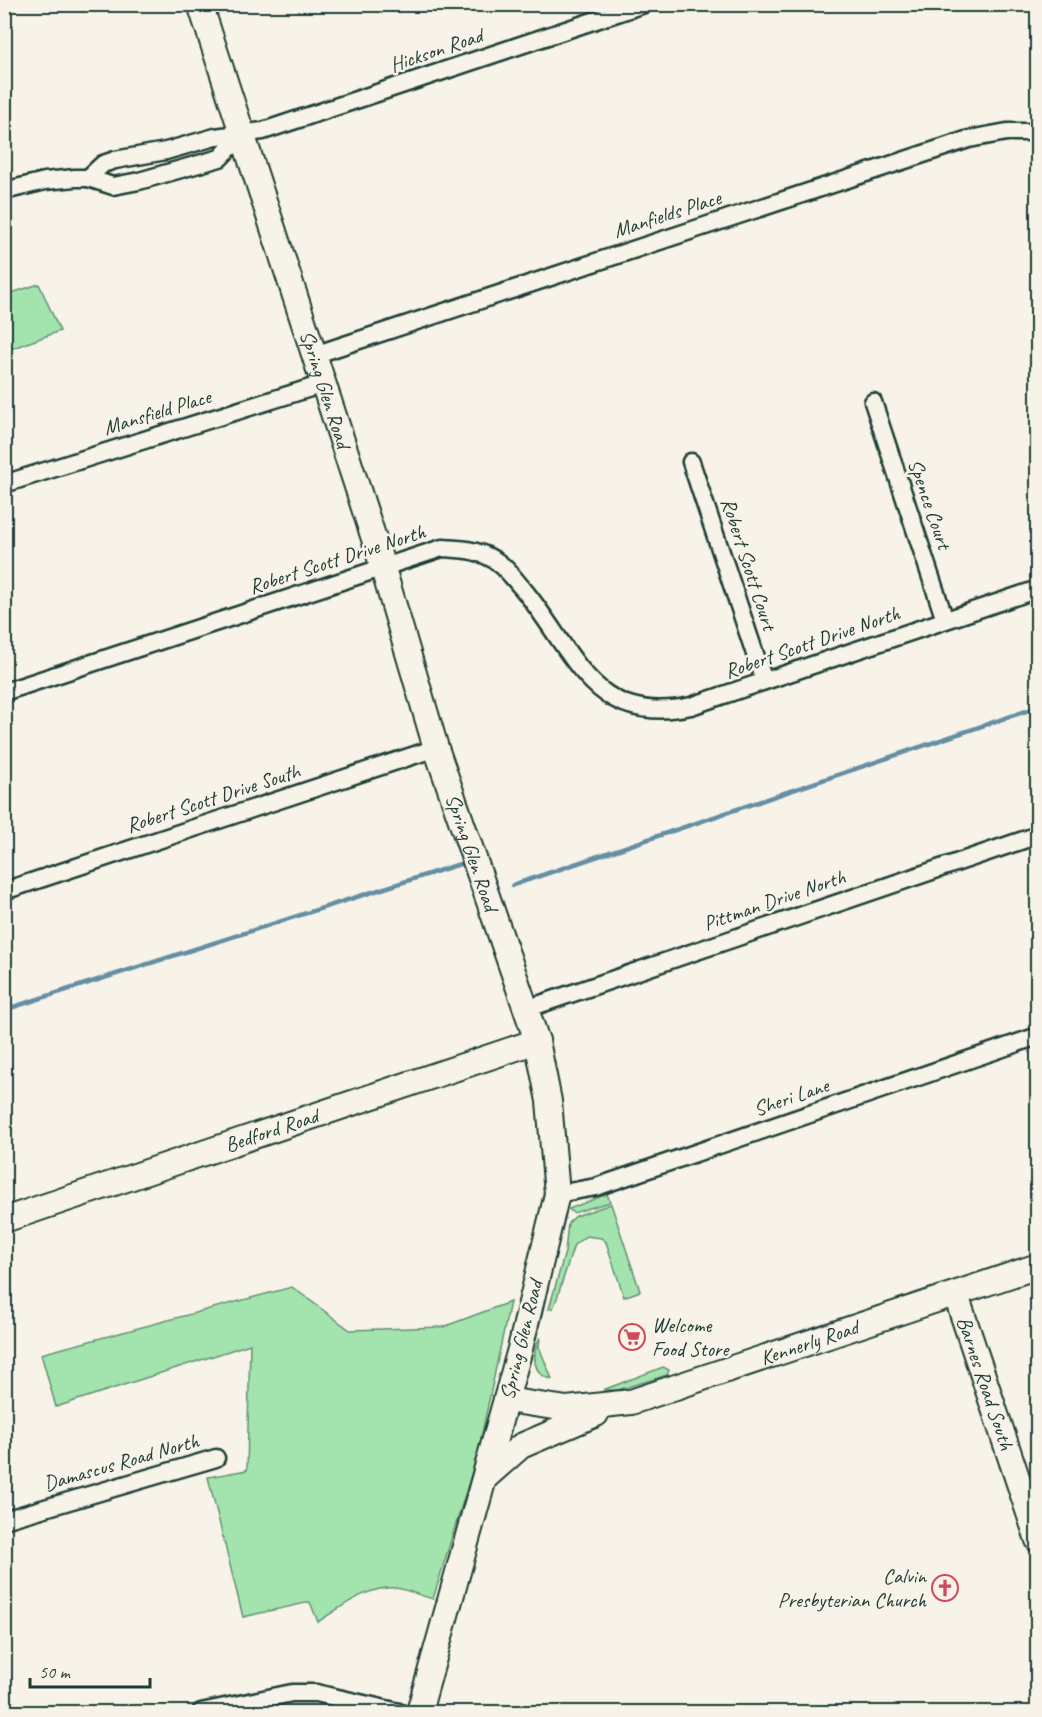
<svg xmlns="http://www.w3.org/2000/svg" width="1042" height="1717" font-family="Caveat,sans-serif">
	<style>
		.green { fill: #a3e4ae; stroke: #619071; stroke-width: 1.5 }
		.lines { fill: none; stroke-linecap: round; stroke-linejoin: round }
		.stream { stroke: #648ea4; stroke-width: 4.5 }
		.street-casing { stroke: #1f3d34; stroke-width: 21 }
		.secondary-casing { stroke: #1f3d34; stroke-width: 28 }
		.street { stroke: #f7f3e8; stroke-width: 16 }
		.secondary { stroke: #f7f3e8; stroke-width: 24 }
		.labels { text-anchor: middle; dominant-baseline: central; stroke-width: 5; stroke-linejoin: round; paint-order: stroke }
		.street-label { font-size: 21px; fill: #1f3d34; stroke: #f7f3e8 }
		.poi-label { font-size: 21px; fill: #1f3d34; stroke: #f7f3e8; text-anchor: start }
	</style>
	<rect width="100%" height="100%" fill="#f7f3e8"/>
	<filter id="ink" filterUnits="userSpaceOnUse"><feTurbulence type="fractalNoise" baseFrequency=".0167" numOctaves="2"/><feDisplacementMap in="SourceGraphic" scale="12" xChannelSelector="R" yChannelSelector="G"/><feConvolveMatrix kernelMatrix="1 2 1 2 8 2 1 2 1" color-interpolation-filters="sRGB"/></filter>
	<g filter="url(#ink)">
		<!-- green -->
		<g class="green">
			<path d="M39,284L60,331L5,351V295Z"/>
			<path d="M607,1194L610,1202L573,1213L569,1209Z"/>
			<path d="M611,1204L640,1291L624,1297L606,1242L601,1238L586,1236L574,1245L556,1301L553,1308L549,1309L565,1252L568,1223L576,1216Z"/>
			<path d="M292,1287L350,1330L443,1327L510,1302L478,1452L433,1599C421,1596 408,1590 396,1588C368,1585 340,1608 318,1622L310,1602L243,1617L208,1477L247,1470L250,1344L56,1407L41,1354Z"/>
			<path d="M540,1337L539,1347L552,1379C531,1375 532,1353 540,1337Z"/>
			<path d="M663,1367L669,1370L667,1375L618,1390H603Z"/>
		</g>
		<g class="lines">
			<!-- stream -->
			<g class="stream">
				<path d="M513,885L1038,707"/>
				<path d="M4,1010L463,863"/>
			</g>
			<defs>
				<g id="street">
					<path d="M88,178L103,164L115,160L166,151L215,137L263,131L644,4"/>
					<path d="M4,191L45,181L75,178H88L113,186L139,181L220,158L242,135"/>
					<path d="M314,355L969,139L1007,132H1038"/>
					<path d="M873,402L945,620"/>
					<path d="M691,462L764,681"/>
					<path d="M4,484L323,384"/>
					<path d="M4,692L442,548C459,549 475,549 491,558C504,564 513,578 523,589C576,653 592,727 691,706L1038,589"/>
					<path d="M4,891L436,748"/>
					<path d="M526,1009L1038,835"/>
					<path d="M557,1194L596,1187L1038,1036"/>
					<path d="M4,1520L216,1458"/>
					<path d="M201,1712L292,1693H316L399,1712"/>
				</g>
				<g id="secondary">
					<path id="s1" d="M200,4L377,548L436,748L537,1041L549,1101L557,1194L520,1349L419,1712"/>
					<path id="s2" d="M4,1220L537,1041"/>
					<path id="s3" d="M956,1295L1038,1540"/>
					<path id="s4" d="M506,1400L567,1409L631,1402L1038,1266"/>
					<path d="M487,1476L521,1446L596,1414"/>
				</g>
			</defs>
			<!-- street casing -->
			<use href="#street" class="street-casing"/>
			<!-- secondary casing -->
			<use href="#secondary" class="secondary-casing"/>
			<!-- street -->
			<use href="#street" class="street"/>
			<!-- secondary -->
			<use href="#secondary" class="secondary"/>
		</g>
	</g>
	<!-- icons -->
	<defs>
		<symbol id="supermarket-ring" viewBox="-11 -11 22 22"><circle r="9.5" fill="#f7f3e8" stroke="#d1495b" stroke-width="1.5"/><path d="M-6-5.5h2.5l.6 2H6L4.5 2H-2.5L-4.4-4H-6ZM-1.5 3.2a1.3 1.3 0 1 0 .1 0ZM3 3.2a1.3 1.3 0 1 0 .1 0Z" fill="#d1495b"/></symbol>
		<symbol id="church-ring" viewBox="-11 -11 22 22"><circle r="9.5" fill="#f7f3e8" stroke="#d1495b" stroke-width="1.5"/><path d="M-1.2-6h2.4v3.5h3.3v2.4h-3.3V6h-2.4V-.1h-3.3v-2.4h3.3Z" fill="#d1495b"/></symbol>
	</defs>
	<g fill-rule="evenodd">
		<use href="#supermarket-ring" x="617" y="1322" width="30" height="30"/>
		<use href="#church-ring" x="930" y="1573" width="30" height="30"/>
	</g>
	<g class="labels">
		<!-- street labels -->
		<g class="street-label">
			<text transform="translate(436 50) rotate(-19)">Hickson Road</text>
			<text transform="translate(667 214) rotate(-18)">Manfields Place</text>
			<text stroke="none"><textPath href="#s1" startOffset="405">Spring Glen Road</textPath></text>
			<text transform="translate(157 412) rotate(-17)">Mansfield Place</text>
			<text transform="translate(930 504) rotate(71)">Spence Court</text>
			<text transform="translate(337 559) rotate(-18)">Robert Scott Drive North</text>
			<text transform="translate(749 564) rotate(72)">Robert Scott Court</text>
			<text transform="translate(812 642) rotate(-19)">Robert Scott Drive North</text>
			<text transform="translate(213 798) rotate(-18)">Robert Scott Drive South</text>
			<text stroke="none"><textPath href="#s1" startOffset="891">Spring Glen Road</textPath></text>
			<text transform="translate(774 900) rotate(-19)">Pittman Drive North</text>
			<text transform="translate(791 1097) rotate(-19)">Sheri Lane</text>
			<text stroke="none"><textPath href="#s2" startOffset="282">Bedford Road</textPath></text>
			<text transform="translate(521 1340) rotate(-76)">Spring Glen Road</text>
			<text stroke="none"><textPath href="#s4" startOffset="314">Kennerly Road</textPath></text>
			<text stroke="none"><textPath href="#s3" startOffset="93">Barnes Road South</textPath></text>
			<text transform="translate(121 1462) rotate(-16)">Damascus Road North</text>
		</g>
		<!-- poi labels -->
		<g class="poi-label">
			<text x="652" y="1325">Welcome<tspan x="652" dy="24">Food Store</tspan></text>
			<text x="926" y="1576" text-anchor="end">Calvin<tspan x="926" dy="24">Presbyterian Church</tspan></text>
		</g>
	</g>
	<!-- margin -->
	<rect width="1042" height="1717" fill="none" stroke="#f7f3e8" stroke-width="24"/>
	<rect x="12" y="12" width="1018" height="1693" fill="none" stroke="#1f3d34" stroke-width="2" filter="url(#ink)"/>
	<!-- scale -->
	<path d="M30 1678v9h120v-9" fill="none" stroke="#1f3d34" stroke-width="3"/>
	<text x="39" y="1678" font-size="18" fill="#1f3d34" stroke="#f7f3e8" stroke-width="4.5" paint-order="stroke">50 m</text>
</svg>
